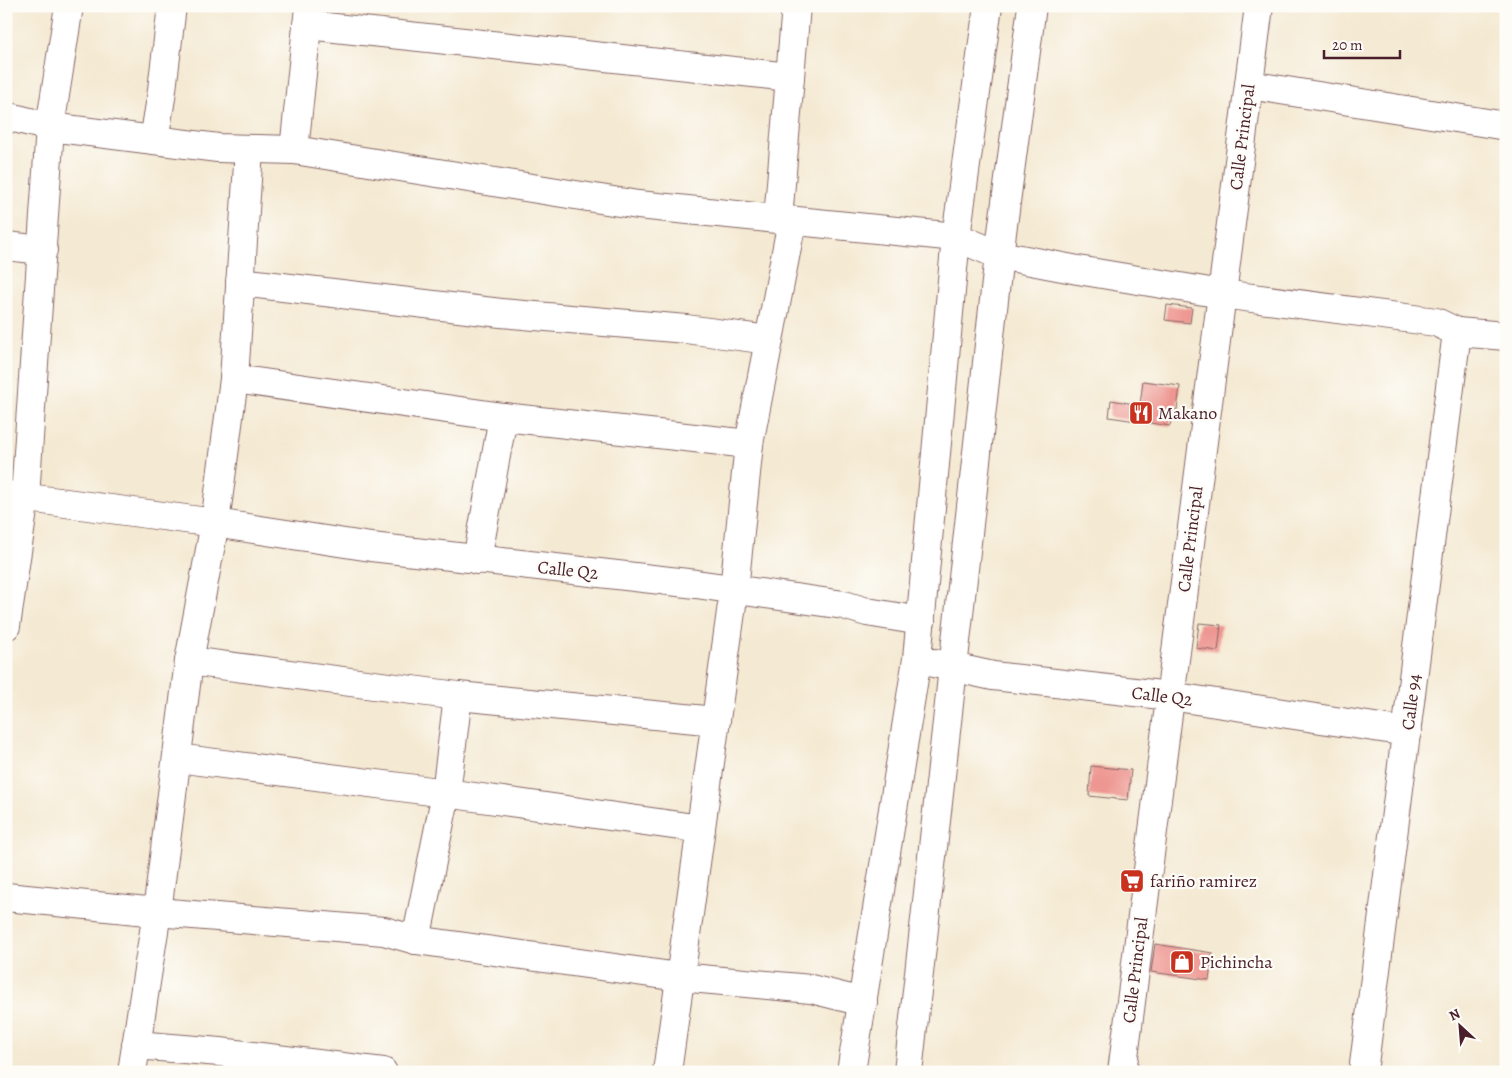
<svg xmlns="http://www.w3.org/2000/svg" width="1512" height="1078" font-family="Alegreya,serif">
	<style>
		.building { fill: #ee9691 }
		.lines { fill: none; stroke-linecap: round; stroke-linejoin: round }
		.minor-casing { stroke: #866665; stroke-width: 30 }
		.minor { stroke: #fff; stroke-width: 28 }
		.labels { text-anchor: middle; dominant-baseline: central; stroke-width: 4.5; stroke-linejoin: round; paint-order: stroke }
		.street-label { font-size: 18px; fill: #4a1f2b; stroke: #fdfcf7 }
		.poi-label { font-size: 18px; fill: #4a1f2b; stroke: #fdfcf7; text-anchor: start }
	</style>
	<rect width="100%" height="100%" fill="#fdfcf7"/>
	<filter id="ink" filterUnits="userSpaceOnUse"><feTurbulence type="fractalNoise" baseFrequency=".02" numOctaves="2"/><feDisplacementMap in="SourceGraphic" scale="10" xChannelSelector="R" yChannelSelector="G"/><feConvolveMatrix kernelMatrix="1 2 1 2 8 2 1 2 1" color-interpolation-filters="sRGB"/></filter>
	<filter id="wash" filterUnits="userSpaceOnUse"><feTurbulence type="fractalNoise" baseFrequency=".0096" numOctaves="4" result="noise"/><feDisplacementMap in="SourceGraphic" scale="20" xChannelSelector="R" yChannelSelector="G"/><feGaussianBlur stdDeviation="1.12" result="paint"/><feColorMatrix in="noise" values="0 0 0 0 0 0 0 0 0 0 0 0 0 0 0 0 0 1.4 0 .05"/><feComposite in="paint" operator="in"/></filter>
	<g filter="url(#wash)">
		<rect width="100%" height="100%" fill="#f4e9d2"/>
		<g id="blocks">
			<!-- building -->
			<g class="building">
				<path d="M1167,305L1192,308L1190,323L1165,320Z"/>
				<path d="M1143,381L1180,386L1177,410H1173L1170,426L1109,417L1111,400L1140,405Z"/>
				<path d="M1199,623L1221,625L1218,651L1196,648Z"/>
				<path d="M1091,766L1131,770L1128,800L1089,796Z"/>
				<path d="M1155,944L1213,953L1209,980L1151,972Z"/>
			</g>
		</g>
	</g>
	<g filter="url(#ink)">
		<use href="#blocks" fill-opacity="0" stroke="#866665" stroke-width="1"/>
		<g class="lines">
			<defs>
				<g id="minor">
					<path d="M307,25L790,77"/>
					<path d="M1249,85L1506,126"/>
					<path d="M6,116L50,127L218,148L294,150L638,205L956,237L999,255L1078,270L1222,294L1436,322L1457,332L1506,336"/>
					<path d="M154,140L161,98L172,6"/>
					<path d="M294,150L309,7"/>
					<path d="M778,219L796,6"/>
					<path d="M6,246L43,250"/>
					<path d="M240,282L501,313L686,329L769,340"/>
					<path d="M234,379L503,417L749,444"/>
					<path d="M6,495L215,523L371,547L696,584L844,605L867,612L921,621"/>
					<path d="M477,560L503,417"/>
					<path d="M6,626L25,497L50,127L69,6"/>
					<path d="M189,661L458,696L716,721"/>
					<path d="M934,663L993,676L1170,696L1407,732"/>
					<path d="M177,758L446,793L701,829"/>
					<path d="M6,897L157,912L384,931L416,940L679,977L811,989L863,1002"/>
					<path d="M416,940L446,793L458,696"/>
					<path d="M136,1045L220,1052L383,1072"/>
					<path d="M132,1072L157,912L189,661L215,523L234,379L249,149"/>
					<path d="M667,1072L734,590L749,444L792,221"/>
					<path d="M851,1072L917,659L956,237L988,6"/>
					<path d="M908,1072L999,255L1032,6"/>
					<path d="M1122,1072L1259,6"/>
					<path d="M1363,1072L1457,332"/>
				</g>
			</defs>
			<!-- minor casing -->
			<use href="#minor" class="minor-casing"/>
			<!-- minor -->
			<use href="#minor" class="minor"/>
		</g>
	</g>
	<!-- icons -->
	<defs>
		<symbol id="restaurant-square" viewBox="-11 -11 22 22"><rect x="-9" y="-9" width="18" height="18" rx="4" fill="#c8321e" stroke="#fdfcf7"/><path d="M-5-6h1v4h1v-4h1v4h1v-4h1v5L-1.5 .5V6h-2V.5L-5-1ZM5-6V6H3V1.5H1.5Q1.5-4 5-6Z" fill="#fff"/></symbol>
		<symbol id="supermarket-square" viewBox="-11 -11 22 22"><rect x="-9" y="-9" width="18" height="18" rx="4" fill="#c8321e" stroke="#fdfcf7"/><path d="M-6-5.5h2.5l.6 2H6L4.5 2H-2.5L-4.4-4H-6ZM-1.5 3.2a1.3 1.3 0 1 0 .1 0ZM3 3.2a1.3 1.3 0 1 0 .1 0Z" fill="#fff"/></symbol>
		<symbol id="shop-square" viewBox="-11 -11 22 22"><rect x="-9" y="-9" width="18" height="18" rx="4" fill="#c8321e" stroke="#fdfcf7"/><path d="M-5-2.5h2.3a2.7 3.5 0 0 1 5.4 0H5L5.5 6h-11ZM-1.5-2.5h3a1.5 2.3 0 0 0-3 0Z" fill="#fff"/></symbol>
	</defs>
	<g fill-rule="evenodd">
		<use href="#restaurant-square" x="1127" y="399" width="28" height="28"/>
		<use href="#supermarket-square" x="1118" y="867" width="28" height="28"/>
		<use href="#shop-square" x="1168" y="948" width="28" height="28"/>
	</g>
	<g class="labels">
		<!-- street labels -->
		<g class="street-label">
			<text transform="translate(1242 137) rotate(-83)">Calle Principal</text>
			<text transform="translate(1190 539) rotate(-83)">Calle Principal</text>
			<text transform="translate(568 570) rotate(6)">Calle Q2</text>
			<text transform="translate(1162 696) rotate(7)">Calle Q2</text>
			<text transform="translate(1411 702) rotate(-83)">Calle 94</text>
			<text transform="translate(1135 970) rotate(-83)">Calle Principal</text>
		</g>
		<!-- poi labels -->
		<g class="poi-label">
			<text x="1158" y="413">Makano</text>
			<text x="1150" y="881">fariño ramirez</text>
			<text x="1200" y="962">Pichincha</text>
		</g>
	</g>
	<!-- margin -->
	<rect width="1512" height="1078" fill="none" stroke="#fdfcf7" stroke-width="25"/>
	<!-- north arrow -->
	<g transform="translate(1460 1026) rotate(334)" stroke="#fdfcf7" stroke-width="4" paint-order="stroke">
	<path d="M0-4L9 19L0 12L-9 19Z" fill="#4a1f2b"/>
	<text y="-8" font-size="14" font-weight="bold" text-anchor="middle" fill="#4a1f2b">N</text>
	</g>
	<!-- scale -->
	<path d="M1324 50v8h76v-8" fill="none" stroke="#4a1f2b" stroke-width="2.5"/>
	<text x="1332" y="50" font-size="15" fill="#4a1f2b" stroke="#fdfcf7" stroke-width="4" paint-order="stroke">20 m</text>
</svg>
